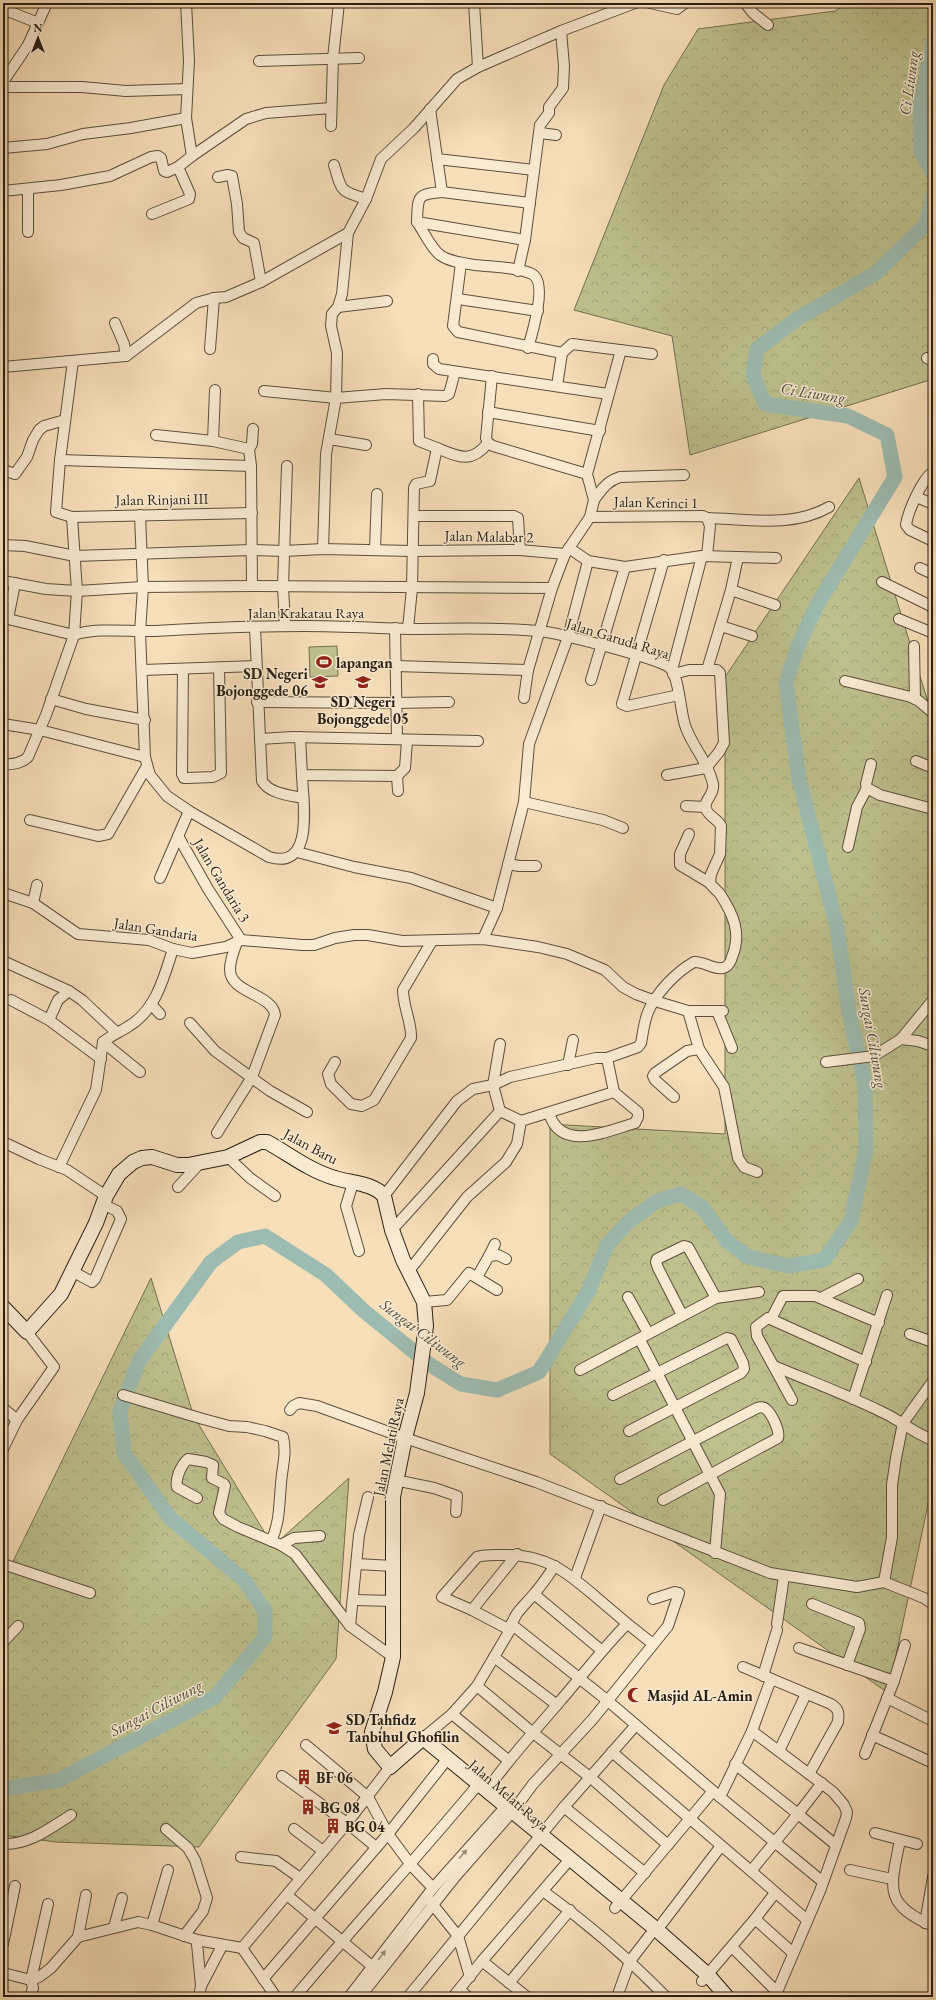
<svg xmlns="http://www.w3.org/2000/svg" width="936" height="2000" font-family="'EB Garamond',serif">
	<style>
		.forest { fill: url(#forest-crowns); stroke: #727050 }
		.pitch { fill: #bec18e; stroke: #727050 }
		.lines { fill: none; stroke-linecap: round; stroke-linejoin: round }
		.river { stroke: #9dbcb1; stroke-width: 15 }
		.street-casing { stroke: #5b4e3c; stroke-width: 12 }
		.secondary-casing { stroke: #271e12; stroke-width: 16 }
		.street { stroke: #faead2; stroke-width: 10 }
		.secondary { stroke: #faead2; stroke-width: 14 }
		.oneway { fill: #9b8e7c }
		.labels { text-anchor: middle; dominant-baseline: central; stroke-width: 3; stroke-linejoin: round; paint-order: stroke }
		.street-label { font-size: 15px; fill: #271e12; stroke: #faead2 }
		.poi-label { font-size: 15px; font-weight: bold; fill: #271e12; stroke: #faead2; text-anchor: start }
		.water-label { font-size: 16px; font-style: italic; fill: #4a4d42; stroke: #faead2 }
	</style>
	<defs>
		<pattern id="forest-crowns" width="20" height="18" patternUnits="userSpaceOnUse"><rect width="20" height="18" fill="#bec18e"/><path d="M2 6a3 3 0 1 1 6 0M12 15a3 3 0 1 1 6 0" fill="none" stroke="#a3a579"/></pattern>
	</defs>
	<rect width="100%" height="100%" fill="#f7dfb9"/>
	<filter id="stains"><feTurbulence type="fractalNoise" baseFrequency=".005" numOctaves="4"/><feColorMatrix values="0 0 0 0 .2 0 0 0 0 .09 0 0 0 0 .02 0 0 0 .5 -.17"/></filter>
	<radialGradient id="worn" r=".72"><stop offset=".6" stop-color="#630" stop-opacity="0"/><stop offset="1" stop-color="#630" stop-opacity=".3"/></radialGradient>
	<!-- forest -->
	<g class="forest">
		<path d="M848,3H933V379L690,455L672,336L574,310L664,85L698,29L835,11Z"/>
		<path d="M859,478L933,718V1481L888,1693L550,1454V1124L725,1134V677Z"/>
		<path d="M151,1278L194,1417L273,1546L349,1478L336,1659L199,1847L56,1842L3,1835V1582Z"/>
	</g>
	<!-- pitch -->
	<path class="pitch" d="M337,646L338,676L310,677L309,647Z"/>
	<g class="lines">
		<!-- river -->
		<g class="river">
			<path d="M933,42L921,103V152L933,174"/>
			<path d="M3,1789L59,1780L215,1697L265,1637V1611L244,1580L170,1518L124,1453L120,1411L139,1361L211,1262L238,1242L265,1236L326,1275L364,1311L429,1364L461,1384L497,1390L539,1372L589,1290L607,1245L628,1222L657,1201L681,1194L702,1207L727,1241L748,1257L789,1266L824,1260L851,1221L866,1150L865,1084L849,1012L837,927L799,779L786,683L798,646L817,605L895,477L887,435L848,416L765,404L753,375L757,349L797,319L876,273L927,223L933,196"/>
		</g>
		<defs>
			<g id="street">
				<path d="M474,3L478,67"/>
				<path d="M650,3L677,9L685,3"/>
				<path d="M745,3L753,13L768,25"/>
				<path d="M3,9L38,23"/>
				<path d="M259,61L359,58"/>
				<path d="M3,82L28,45L47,3"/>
				<path d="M3,87H82L126,91L187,89"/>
				<path d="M430,109L442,192C416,194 418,197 417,222L525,240"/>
				<path d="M331,126L333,58L339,3"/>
				<path d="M540,133L556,135"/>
				<path d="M3,148L47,144L83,134L131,128L186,118"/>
				<path d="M192,156L246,119L266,113L331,108"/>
				<path d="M437,159L534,170"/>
				<path d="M334,165C342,191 339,191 366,199"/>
				<path d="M218,177L228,175L232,176L237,204L239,232L243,238L254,243L261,282"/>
				<path d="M3,191L61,185L110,176L151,157L158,156L161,158L164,171L167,172L178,167L192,156L186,118L189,61L186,3"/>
				<path d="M442,192L530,203"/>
				<path d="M152,214L189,199L190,194L178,167"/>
				<path d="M417,222C424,232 431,248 440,255C450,262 463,263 475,265C491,267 518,267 532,274C548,282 532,334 528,348"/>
				<path d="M28,232V190"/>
				<path d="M461,263L453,326L458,332L562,353"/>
				<path d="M518,271L525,240L540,125L549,113V107L563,88L564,66L561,31"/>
				<path d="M458,299L538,311"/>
				<path d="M338,307L387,301"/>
				<path d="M115,323L124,344L126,356"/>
				<path d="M210,349L214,298"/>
				<path d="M927,358L933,361"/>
				<path d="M433,359V364L439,369L608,394"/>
				<path d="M73,361L60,460L56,512L72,517L252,513"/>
				<path d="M3,367L126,356L196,303L214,298L226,297L261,282L348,233L366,199L381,159L414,128L457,79L478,67L561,31L635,3"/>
				<path d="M492,376L486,438L488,443L493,446L587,474"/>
				<path d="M557,386L562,353L572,344L652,354"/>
				<path d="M264,391L336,398L386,394L445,396L449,394L455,372"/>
				<path d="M488,412L600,431"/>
				<path d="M156,435L213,441L249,449"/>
				<path d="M329,439L366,445"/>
				<path d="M213,441L215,390"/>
				<path d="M437,448C459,457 471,464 488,443"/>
				<path d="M60,460L251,466"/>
				<path d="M3,470L15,474L27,457L33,440L39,430L44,426L65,420"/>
				<path d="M933,472C922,479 908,511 906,525L910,530L933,541"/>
				<path d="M916,497L933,504"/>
				<path d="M594,500C602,489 607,481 620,477L684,475"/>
				<path d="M140,515L143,587L140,632L145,757L150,775L167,796L189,811L269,857C315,871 303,802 302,775"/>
				<path d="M414,516H514L518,518L520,550"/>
				<path d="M590,517L703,516L707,518L710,526L707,556"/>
				<path d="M707,518C747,519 793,528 829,507"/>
				<path d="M3,545L25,546L75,556L251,550L284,551L323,549L412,551L520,550L565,554"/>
				<path d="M569,548L588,561L625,567L702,556L776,558"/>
				<path d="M323,549L326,454L336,398L337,353L331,326L332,314L338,307L342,294L348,233"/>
				<path d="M375,549L377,494"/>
				<path d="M664,560L622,704L627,706L679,695"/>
				<path d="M920,568L933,574"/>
				<path d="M3,581L46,589L77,591L143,587L252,586L552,588"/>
				<path d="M882,582L933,607"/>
				<path d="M15,583L8,619L74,635"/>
				<path d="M252,586L251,466L249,449L252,444L253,429"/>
				<path d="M731,590L775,605"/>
				<path d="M899,619L933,633"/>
				<path d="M285,626L283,586L287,466"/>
				<path d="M721,626L752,636"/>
				<path d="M255,627L262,781C270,794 289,795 303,798"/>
				<path d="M395,628L397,739"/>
				<path d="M408,629L412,588L414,488L416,484L430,481L437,448L419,441L418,394"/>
				<path d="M74,635C97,627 130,632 155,631C205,628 254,626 304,626C339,626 374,628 409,629C452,629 496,627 538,631C556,632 660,659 670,668C680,678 680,714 686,728C693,747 709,764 713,784C715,795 703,800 706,809C709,817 718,819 721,826L720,854L711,874L710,883C712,887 717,890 720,894C733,914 742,933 732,957C731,961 728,967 723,968C713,970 704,961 694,962C676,972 656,993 648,1012C644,1022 643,1033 641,1043L638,1047L607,1058H596L510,1077L493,1085L473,1089L457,1101L384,1196"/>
				<path d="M914,646L915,699"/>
				<path d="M396,666L528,670"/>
				<path d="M183,669L182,774L184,778H188L213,777L221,773L219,668"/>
				<path d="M143,670L256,666"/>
				<path d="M672,670L702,556"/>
				<path d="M673,674L689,670H707"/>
				<path d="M591,680L625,567"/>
				<path d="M845,681L911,697L919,701L933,713"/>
				<path d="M524,698L528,670L552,588L565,554L590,517L594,500L587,474L621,350"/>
				<path d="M51,699L86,709L145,720"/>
				<path d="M257,702L396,703L449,702"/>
				<path d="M3,724L40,730L145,757"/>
				<path d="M300,737L302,775L397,776L405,768L407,741"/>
				<path d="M260,739L292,737L478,741"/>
				<path d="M916,761L933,768"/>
				<path d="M871,764L866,784L867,788L880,795L933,809"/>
				<path d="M3,765C12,764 21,764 28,757L46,715L74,635L77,591L72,517"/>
				<path d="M667,775L706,768L719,752L724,743L720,673L717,670H707L731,590L738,557"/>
				<path d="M397,776L398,791"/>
				<path d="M524,802L603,820L623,828"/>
				<path d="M686,806L705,807"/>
				<path d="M30,820L98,836L108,834L147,766"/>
				<path d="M689,834L680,854V865L710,883"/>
				<path d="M178,836L208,889L241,940"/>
				<path d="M848,847L857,807L867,788"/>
				<path d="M297,852L354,867L411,878L497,908"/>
				<path d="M508,864L519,866H536"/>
				<path d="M160,878L189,811"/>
				<path d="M3,893L33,903L78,934L149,940L173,949L192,953L226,947L241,940L302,945H314L335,938L354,935H368L402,941L483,939L538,947L567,954L605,970L623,987L636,994L655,1001L688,1011H723"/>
				<path d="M33,903L37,885"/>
				<path d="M483,939L497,908L524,802L529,744L568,637L588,561"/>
				<path d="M3,961L69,991L58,1000L49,1020L101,1059"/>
				<path d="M69,991L82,1000L116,1032"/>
				<path d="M11,1000L49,1020"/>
				<path d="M151,1004L160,1014"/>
				<path d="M688,1011L699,1049L724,1087L738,1158L744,1167L757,1172"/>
				<path d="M717,1011L732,1048"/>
				<path d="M190,1023L215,1051L270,1091L307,1112"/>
				<path d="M901,1039L933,1000"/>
				<path d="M103,1042L140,1072"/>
				<path d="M335,1062L328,1074L331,1084L351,1104L362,1106L374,1100L411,1038C412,1024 403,1006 403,990L432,941"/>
				<path d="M826,1062L874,1056L901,1039L918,1041L933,1046"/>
				<path d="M568,1065L573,1040"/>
				<path d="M674,1097L655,1080L653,1076L655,1073L687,1051L699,1049"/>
				<path d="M500,1111L521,1121L614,1092L607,1058"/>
				<path d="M549,1113C561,1153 607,1131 635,1123L638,1117V1112L614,1092"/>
				<path d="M217,1133L252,1077L275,1015C273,994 229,993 230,969C230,960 234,950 237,942"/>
				<path d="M3,1142L39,1159L67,1170L106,1196"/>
				<path d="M228,1157L250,1178L275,1196"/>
				<path d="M59,1167L96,1090L103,1042C112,1035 120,1032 129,1026C156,1010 164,977 173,949"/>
				<path d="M353,1183L346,1206L359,1251"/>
				<path d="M178,1187L201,1162"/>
				<path d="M392,1230L500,1111L493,1085L500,1044"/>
				<path d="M489,1256L495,1244"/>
				<path d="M72,1271L92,1282L95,1279L121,1219L117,1211L103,1204"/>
				<path d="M408,1272L467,1197L506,1162L517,1144L521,1121"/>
				<path d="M477,1277L489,1256L498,1255L506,1259"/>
				<path d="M628,1297L648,1333"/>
				<path d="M821,1298L858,1279"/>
				<path d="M424,1302L447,1300L469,1273L497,1290"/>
				<path d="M682,1315L658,1268L656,1262L657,1259L684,1246L688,1247L716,1298"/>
				<path d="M771,1319L783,1296H815L879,1323"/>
				<path d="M910,1334L933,1342"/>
				<path d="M640,1340L720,1494L715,1553"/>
				<path d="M774,1366C810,1381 847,1395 882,1412C900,1420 915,1434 933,1440"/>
				<path d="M580,1370L716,1298L759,1292"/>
				<path d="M123,1395L203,1419L229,1426L247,1427L265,1431L283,1437C287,1454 282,1467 281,1484C279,1504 280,1523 271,1541"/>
				<path d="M613,1395L727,1338L731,1339L743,1363L744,1369L741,1373L629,1431"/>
				<path d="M853,1399L887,1295"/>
				<path d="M792,1400L757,1336L756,1327L768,1318L866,1362"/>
				<path d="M3,1408L17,1420"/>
				<path d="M290,1410L293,1406L299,1403L317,1406L405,1438L536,1482L770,1573L857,1587L884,1582L924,1598L933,1604"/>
				<path d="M3,1449L17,1420L54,1367L27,1332"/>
				<path d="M620,1479L757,1408C760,1407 763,1406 766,1409C772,1414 780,1431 778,1438L663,1500"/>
				<path d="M395,1480L434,1488L457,1496L456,1512"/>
				<path d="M197,1498L177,1487C175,1479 181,1465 188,1459L206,1462L213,1465L212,1478L224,1484L225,1486L219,1513L223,1519L238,1527L281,1545L295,1554L350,1626L393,1657"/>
				<path d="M281,1545L294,1538L320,1536"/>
				<path d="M3,1564L90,1593"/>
				<path d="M357,1564L393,1566"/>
				<path d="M575,1578L601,1506"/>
				<path d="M884,1582L892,1537V1485L896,1458L903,1423L933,1381"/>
				<path d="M534,1594L601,1650"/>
				<path d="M354,1600L393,1601"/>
				<path d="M812,1604L859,1623L860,1629L847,1665"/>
				<path d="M472,1610L517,1554"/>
				<path d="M511,1624L608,1701L720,1797L823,1882"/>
				<path d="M777,1624L784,1576"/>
				<path d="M350,1626L359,1535L368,1497"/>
				<path d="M510,1630L472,1610L442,1597L477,1557C486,1554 495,1555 504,1555C550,1554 571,1576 603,1603C619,1617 636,1631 653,1644"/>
				<path d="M3,1642L18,1626"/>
				<path d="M799,1648L894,1681"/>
				<path d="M494,1657L557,1705"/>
				<path d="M743,1667L831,1704C839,1709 839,1713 838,1722L809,1774"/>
				<path d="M763,1676L777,1630"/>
				<path d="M477,1686L532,1732L591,1778L668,1845"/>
				<path d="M887,1698L933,1721"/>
				<path d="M452,1714L509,1761"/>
				<path d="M752,1731L833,1792L844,1805L847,1812L846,1818L820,1891L777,1992L781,1997"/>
				<path d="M872,1735L933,1763"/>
				<path d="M423,1738L452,1714L477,1686L510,1630C513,1614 524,1606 534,1594C542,1585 548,1575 555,1566"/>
				<path d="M306,1745L368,1797L388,1834L411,1865L433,1888"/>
				<path d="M779,1751L806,1694"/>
				<path d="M612,1752L751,1871L798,1814L836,1845"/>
				<path d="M865,1754L894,1681L905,1645"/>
				<path d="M735,1764L798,1814L822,1783"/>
				<path d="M282,1776L347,1823L376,1847"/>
				<path d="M487,1790C509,1758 536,1730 561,1700C583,1675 603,1648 627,1624"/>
				<path d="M720,1797L752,1731L771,1679"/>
				<path d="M564,1807L645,1873"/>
				<path d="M166,1829L188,1848L195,1860L207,1898L203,1911L184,1936"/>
				<path d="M294,1829L323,1851"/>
				<path d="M875,1833L917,1844"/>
				<path d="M900,1840C891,1887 882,1904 933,1926"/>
				<path d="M3,1844C29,1845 49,1829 71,1815"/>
				<path d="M241,1857L276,1861L300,1878"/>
				<path d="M850,1870L892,1879"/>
				<path d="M751,1871L807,1920"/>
				<path d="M543,1891C587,1923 628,1958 666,1997"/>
				<path d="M287,1895L373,1967"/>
				<path d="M430,1901L458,1936L470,1977"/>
				<path d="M615,1908L713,1791"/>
				<path d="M755,1919L793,1953"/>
				<path d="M925,1923L933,1877"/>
				<path d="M152,1925L168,1870"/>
				<path d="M114,1927L122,1898"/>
				<path d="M657,1930L721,1846"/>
				<path d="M78,1937L86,1895"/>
				<path d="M3,1944L15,1886"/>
				<path d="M197,1944L201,1986L199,1997"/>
				<path d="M732,1947L777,1992"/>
				<path d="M242,1948L347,1823L390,1767"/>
				<path d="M482,1961L527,1997"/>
				<path d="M3,1973L31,1980L39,1977L51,1968L78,1937L138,1922L152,1925L197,1940L242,1948L276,1997"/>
				<path d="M263,1979L388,1834L445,1762"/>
				<path d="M702,1981L755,1919L775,1893"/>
				<path d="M509,1983L570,1910"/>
				<path d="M201,1986L222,1946"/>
				<path d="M460,1990L468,1997"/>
				<path d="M30,1997L33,1988L31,1980L48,1904"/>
				<path d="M295,1997C354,1926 417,1858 476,1787"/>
				<path d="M349,1997L433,1888L507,1805"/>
				<path d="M360,1997L455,1877L513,1811L533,1784L592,1720L668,1626L679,1593L675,1592L653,1599"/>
				<path d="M408,1997L564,1807L636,1725"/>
				<path d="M453,1997L482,1961L565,1865"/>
				<path d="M617,1997L630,1961L650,1935"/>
			</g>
			<path id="secondary" d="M3,1307L27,1332L61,1294L96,1223L106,1196L119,1174L133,1162L142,1158L152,1157L177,1165H188L228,1157L260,1142H267C289,1154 310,1171 335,1178C350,1183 374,1183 384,1196L392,1230L403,1260L424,1302L426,1326L417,1393L405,1438L393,1497V1657L385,1692L372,1732L375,1749L390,1767L423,1738L657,1930L708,1975L727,1997"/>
		</defs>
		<!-- street casing -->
		<use href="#street" class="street-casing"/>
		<!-- secondary casing -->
		<use href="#secondary" class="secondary-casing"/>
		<!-- street -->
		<use href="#street" class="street"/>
		<!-- secondary -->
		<use href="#secondary" class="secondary"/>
	</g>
	<!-- one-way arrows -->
	<defs><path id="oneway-solid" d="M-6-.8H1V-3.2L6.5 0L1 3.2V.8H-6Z"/></defs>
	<g class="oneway">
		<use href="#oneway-solid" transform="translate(463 1854) rotate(-48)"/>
		<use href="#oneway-solid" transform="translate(382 1955) rotate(-52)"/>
	</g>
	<!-- icons -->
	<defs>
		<symbol id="stadium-bare" viewBox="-9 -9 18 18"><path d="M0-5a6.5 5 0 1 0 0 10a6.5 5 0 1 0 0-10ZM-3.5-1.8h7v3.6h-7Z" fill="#8f2418" stroke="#faead2" stroke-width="2.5" paint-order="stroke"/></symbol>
		<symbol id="school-bare" viewBox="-9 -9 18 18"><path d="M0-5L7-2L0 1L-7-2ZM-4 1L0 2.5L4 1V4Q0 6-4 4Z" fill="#8f2418" stroke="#faead2" stroke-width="2.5" paint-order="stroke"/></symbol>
		<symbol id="mosque-bare" viewBox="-9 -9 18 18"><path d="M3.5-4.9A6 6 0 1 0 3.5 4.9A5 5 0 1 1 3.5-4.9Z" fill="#8f2418" stroke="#faead2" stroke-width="2.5" paint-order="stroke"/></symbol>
		<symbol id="building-bare" viewBox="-9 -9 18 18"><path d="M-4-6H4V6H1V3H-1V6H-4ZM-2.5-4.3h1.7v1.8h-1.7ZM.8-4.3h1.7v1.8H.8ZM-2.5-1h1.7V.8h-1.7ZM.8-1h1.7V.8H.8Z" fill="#8f2418" stroke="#faead2" stroke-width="2.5" paint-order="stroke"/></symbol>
	</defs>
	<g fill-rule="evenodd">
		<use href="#stadium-bare" x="313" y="651" width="22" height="22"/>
		<use href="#school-bare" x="309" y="671" width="22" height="22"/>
		<use href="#school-bare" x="352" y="671" width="22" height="22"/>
		<use href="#mosque-bare" x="624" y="1684" width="22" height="22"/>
		<use href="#school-bare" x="323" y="1717" width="22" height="22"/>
		<use href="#building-bare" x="293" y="1766" width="22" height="22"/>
		<use href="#building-bare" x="297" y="1796" width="22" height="22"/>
		<use href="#building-bare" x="322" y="1815" width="22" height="22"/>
	</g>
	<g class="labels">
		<!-- street labels -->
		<g class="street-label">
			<text transform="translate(162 499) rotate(-1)">Jalan Rinjani III</text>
			<text transform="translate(656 502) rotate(1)">Jalan Kerinci 1</text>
			<text transform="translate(489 536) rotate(1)">Jalan Malabar 2</text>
			<text x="306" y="612">Jalan Krakatau Raya</text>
			<text transform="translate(618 638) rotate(17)">Jalan Garuda Raya</text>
			<text transform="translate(222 880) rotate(59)">Jalan Gandaria 3</text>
			<text transform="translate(156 929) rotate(9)">Jalan Gandaria</text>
			<text transform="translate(311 1146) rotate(28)">Jalan Baru</text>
			<text transform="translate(388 1447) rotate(-78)">Jalan Melati Raya</text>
			<text transform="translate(509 1795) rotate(41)">Jalan Melati Raya</text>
		</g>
		<!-- poi labels -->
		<g class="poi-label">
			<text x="336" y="662">lapangan</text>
			<text x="308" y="673" text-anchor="end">SD Negeri<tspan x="308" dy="17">Bojonggede 06</tspan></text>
			<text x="363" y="701" text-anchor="middle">SD Negeri<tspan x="363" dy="17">Bojonggede 05</tspan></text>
			<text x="647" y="1695">Masjid AL-Amin</text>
			<text x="346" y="1719">SD Tahfidz<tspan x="346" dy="17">Tanbihul Ghofilin</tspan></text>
			<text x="316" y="1777">BF 06</text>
			<text x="320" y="1807">BG 08</text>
			<text x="345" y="1826">BG 04</text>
		</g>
		<!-- water labels -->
		<g class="water-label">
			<text transform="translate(909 83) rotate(-82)">Ci Liwung</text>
			<text transform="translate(813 393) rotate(9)">Ci Liwung</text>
			<text transform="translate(873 1038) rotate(80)">Sungai Ciliwung</text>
			<text transform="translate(423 1333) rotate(37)">Sungai Ciliwung</text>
			<text transform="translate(156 1708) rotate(-28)">Sungai Ciliwung</text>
		</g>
	</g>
	<!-- margin -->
	<rect width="936" height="2000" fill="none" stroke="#f7dfb9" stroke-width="16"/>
	<rect x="4" y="4" width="928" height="1992" fill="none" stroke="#271e12" stroke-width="2"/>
	<rect x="8" y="8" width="920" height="1984" fill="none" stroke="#271e12"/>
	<!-- north arrow -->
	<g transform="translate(38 38)" stroke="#faead2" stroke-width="3" paint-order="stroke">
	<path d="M0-3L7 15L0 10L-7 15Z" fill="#271e12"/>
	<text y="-6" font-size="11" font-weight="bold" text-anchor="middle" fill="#271e12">N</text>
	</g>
	<rect width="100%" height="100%" filter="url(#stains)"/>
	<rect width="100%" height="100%" fill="url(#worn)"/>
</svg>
